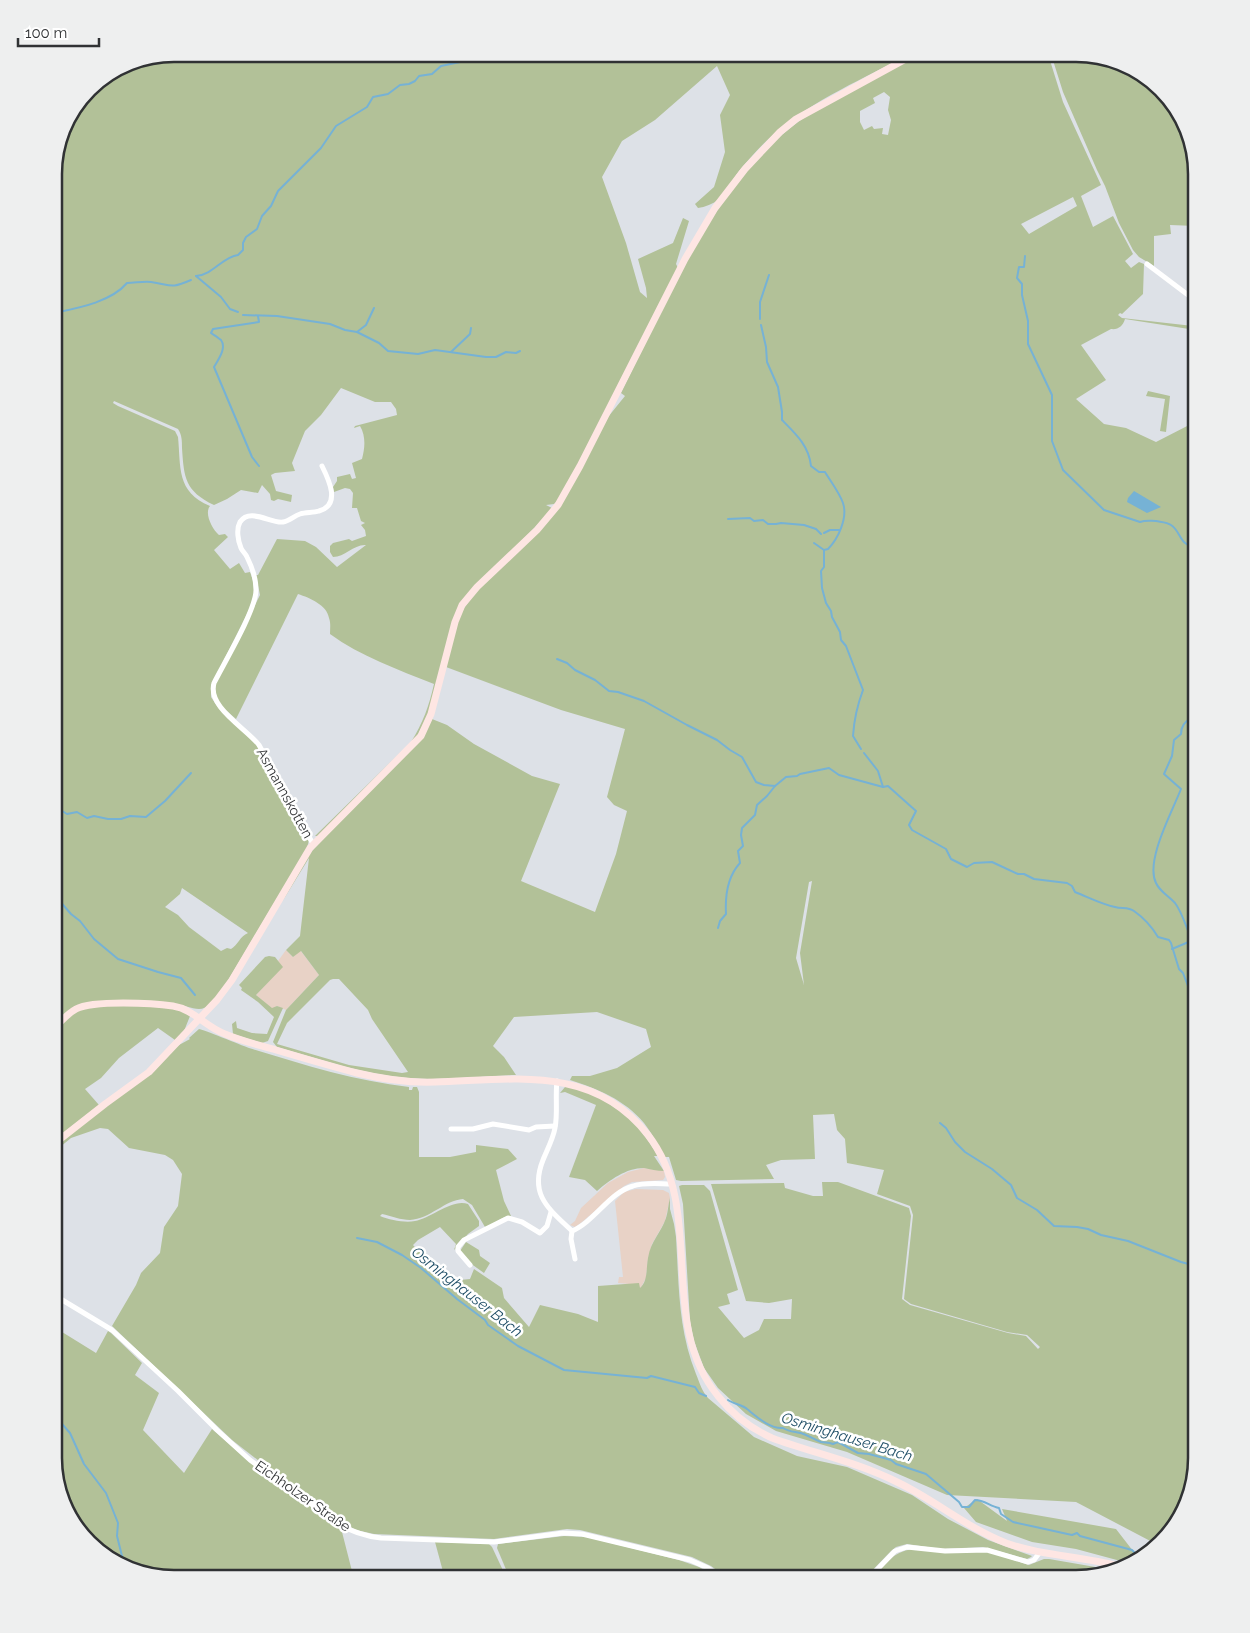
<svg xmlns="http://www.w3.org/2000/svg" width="1250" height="1633" font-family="Raleway,sans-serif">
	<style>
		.industrial { fill: #e8d2c6 }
		.green { fill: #b2c198; fill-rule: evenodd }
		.water { fill: #76b2d5 }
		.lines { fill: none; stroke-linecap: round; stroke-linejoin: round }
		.stream { stroke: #76b2d5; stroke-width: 2 }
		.minor { stroke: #fff; stroke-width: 5 }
		.secondary { stroke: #fee6e3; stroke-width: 7 }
		.labels { text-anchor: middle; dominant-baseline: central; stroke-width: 5; stroke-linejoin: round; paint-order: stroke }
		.street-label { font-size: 14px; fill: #303234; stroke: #fff }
		.water-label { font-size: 15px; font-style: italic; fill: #1e4d66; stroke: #fff }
		.rim { fill: none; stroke: #303234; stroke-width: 2.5 }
	</style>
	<rect width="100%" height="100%" fill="#dde1e7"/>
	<!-- industrial -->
	<g class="industrial">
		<path d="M286,950L293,957L300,950L319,975L286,1010L277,1006L272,1009L256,995L282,967L278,961Z"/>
		<path d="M644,1168L664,1171L665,1177L663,1180L632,1182L624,1186L582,1222L575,1227L570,1225L575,1221L581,1208L608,1183L628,1172Z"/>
		<path d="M636,1189L663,1190L669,1193L670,1198L665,1221L652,1244L648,1259L646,1278L640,1289L629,1284L618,1283L619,1277H623L615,1201L624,1192Z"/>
	</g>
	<!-- green -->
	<g class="green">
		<path d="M175,54H910C867,77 811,101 775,133C762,144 750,158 739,171C732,180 727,192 719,199C713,204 705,207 698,208L695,204L714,187L725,152L720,115L730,95L717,66L655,120L622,141L602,177L626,243L640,292L647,298L646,288L638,259L673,243L683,218L689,221L676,264L678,268L584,453L559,499L554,504L546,505L552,508L545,517L462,601L429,713L417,736L318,836H315L411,742C423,723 429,706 434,684C399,670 360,656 330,634C330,629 331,623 329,618C327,605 310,598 298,594L236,719L221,706L214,696L216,683L260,595L256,575H258L277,539L305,541L316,547L337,567L366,545C354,544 345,557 333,557L330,552V546L333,543L349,539L352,541L366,536L365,530L361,525L365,523L361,521L357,508H352L353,493L350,489L345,488L334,492L333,487L337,481V477L350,474L352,479L356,478L352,463L362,459C365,448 366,436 360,426L354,428L355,426L397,415L396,409L391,402H375L341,388L321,415L305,431L292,463L295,471L275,473L271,475L276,491L292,495L291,502L278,499L274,501L271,500L270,494L262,485L258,493L241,490L227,499L214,505C185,491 184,478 182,448C182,441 182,435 178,429L114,401L113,403L118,406L175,431L178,437C181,467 176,492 210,506C204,513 212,529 219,535L225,534L228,537L214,550L230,569L239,563L245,573L250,572L255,586L253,602L211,686V697L217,706L258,746L309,840L307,848L221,992C206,1007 207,1013 185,1006L184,1010L190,1016L184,1031L175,1040L158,1028L119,1058L101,1078L85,1089L99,1105L54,1140V167L66,122L95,84L129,63ZM182,888L248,933C240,936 238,945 231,949L227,948L221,951L189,927L178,915L165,907L180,894Z"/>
		<path d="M921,54H1048L1063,102L1101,185L1081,196L1093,227L1113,216L1133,254L1125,261L1131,268L1139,262L1144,264L1143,294L1122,314L1120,313L1118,315L1122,318L1193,326L1192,357L1190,356L1187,348L1189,329L1125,319C1123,326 1118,330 1111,329L1081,345L1106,380L1076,399L1104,424L1126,428L1156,442L1193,423L1196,428V1458L1180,1518L1156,1544L1076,1502L947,1495L847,1452L776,1431L746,1414L718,1388L704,1368L694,1341L690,1321L683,1204L679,1186L682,1185H704L710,1191L738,1290L727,1294L730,1304L718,1307L744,1338L759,1330L764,1319H791L792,1299L769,1303L746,1301L711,1184L784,1183L785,1188L813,1196H823L822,1182H838L909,1208L911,1216L902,1299L910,1305L1008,1333L1026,1336L1038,1349L1040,1347L1027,1335L1007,1332L911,1304L904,1299L913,1215L910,1206L877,1194L884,1170L847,1163L845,1139L837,1130L834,1114L813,1115L815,1159L781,1160L766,1165L774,1179L681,1181L676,1180L669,1157H665C658,1146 652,1133 644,1123C625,1100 598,1089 570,1080L572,1076H590L617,1068L651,1047L646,1029L597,1012L514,1017L493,1046L504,1057L516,1075C480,1076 444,1081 408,1078C364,1075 320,1059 277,1047L273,1042L286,1010L319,975L301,951L293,957L286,950L300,936L309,858L282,902L309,854L426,732L432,719L447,725L474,744L532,776L560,784L521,881L595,912L616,854L627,811L614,805L607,797L625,729L561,710L446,667L456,626L462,611L474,594L551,518L558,508L608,417L625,396L621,393C664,306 712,190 789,129C826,99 879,76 921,54ZM884,92L890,97L888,110L891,120L888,135L882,134L883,128L874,129L872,126L864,130L860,122V111L875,103L873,98ZM1073,197L1077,206L1029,234L1021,224ZM812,881L800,953L804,985L796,958L809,882ZM333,979H339L368,1010L372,1019L408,1072L402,1073L349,1065L277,1044L287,1023L330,980Z"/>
		<path d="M1051,54H1083L1135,70L1176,108L1196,175V226L1170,225L1171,234L1154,236V266L1139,257L1133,250L1119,223L1105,186L1097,170L1063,92Z"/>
		<path d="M1148,391L1170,396L1166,432L1160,431L1165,399L1146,396Z"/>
		<path d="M269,956L275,957L283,967L256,995L272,1008L277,1006L283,1008L268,1041L262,1043L233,1034L232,1024L236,1021L237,1028L252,1033L267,1034L274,1017L258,1002L241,990L242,988L239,985L265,957Z"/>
		<path d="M199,1029C202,1029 241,1045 249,1048C301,1064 355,1081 409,1087V1090H412L413,1087H417L419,1092V1157H450L476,1152V1145L508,1149L517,1159L496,1170L504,1201L511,1216C501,1216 495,1225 485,1227L472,1205L463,1199C445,1200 430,1219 410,1220C401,1220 391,1216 382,1214L380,1216C390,1220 405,1223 415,1221C431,1218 453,1198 468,1204L479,1221V1226L468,1234L456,1248L454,1250L456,1244L440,1227L418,1240L413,1245C424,1259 445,1270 460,1280L470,1279L474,1269L502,1288L504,1298L529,1327L540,1305L578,1314L598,1322V1286L639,1283L640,1288C648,1281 646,1269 648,1258C651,1240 661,1233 666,1218C668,1212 668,1205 670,1198V1209L674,1224L676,1237C679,1286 678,1329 696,1374C700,1384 702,1391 708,1398L754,1437L797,1456L847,1467L912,1495L948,1519L988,1540L1032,1556L1031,1557L1027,1559L983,1547L941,1549L907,1544L896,1547L891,1551L864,1579H729L711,1566L692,1557L580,1530L567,1529L494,1539L374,1534L356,1530L347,1525L277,1475L232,1440L112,1326L136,1285L141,1273L160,1253L164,1227L178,1206L182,1174L173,1160L165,1155L129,1148L108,1129L100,1128L71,1138L54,1152V1147L179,1045L190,1039L189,1038Z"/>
		<path d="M565,1087C584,1086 615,1106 630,1119C641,1129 650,1143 658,1156H654L664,1171C657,1171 650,1169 644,1168C626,1168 610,1180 597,1191L585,1180L569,1177L596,1105L565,1092L560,1093Z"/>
		<path d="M466,1242L479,1250L480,1256L490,1263L484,1273L470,1263L460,1251Z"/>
		<path d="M54,1327L96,1353L108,1331L111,1333L142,1363L135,1375L159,1393L143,1430L184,1473L212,1429L258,1469L338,1526L342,1532L354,1579H175L115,1563L74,1525L54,1458Z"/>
		<path d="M977,1499L1007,1521L1002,1509L1116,1529L1140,1560L1128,1563L1076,1549L1032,1542L976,1522L964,1508Z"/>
		<path d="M564,1536L587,1537L679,1560L699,1567L719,1579H510L497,1548L498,1544Z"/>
		<path d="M435,1542L489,1544L492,1547L507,1579H445Z"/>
		<path d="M913,1549L989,1552L1029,1565L1044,1559H1049L1107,1569L1075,1579H871C886,1565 891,1552 913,1549Z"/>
	</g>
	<!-- water -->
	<path class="water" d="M1134,491L1161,507L1147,513L1127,502L1128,498Z"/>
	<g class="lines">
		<!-- stream -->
		<g class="stream">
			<path d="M1025,256L1024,267H1019L1017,278L1022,284V295L1028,321V344L1052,395V441L1063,470L1104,510L1140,522C1146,520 1150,521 1156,521C1161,522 1167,522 1171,525C1181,531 1179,546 1196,547"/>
			<path d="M196,276C213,275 222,257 238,255L243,250V243L246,237L257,229L262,216L271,206L278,191L321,148L336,126L367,107L373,97L388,94L400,85L409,84L415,81L419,76L432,74L441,66L465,61L508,57L520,54"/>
			<path d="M196,276L221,297L230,309L238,312"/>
			<path d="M54,313C78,308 111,302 127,283C135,283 144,281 151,282C172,285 170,289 191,280"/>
			<path d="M243,315L277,316L330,324L345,330L357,332L379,343L388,351L418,354L435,350L486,357H496L506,352L516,353L520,351"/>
			<path d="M258,316L259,322L213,329L211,333C214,335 219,338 221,340C227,348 218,360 214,367L252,457L259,466"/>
			<path d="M760,319V302L769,275"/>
			<path d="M761,325L766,347L767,362L778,387L782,412V420C796,434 809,446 811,466L819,472H825C831,482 839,492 843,503C848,518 838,539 828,549L824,550V567L821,571L822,588L826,603L831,611L832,617L840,632L841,640L846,646L863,690C857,706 854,720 853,736L861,749"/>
			<path d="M357,332L366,325L374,308"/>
			<path d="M451,352L470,334L471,328"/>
			<path d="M728,519L750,518L754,521L763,520L768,524H776L781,523L804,525L816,529L821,534"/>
			<path d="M824,533L830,530H839"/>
			<path d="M814,543L824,550"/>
			<path d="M557,659L567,663L575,670L595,680L609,691L618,692L644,701L687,725L717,740L730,750L742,757L756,782L764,785L775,786L786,777L797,776L800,774L829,768L839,775L883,787"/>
			<path d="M864,753L878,771L883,787L888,786L916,811L909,825L912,830L946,849L951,859L967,867L974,863L992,862L1018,874H1024L1034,879L1067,883L1072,886L1075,892C1088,897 1101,904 1115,907C1122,909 1128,907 1134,911C1144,918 1152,927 1158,937L1169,940L1171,943L1179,969L1183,973L1196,1007"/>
			<path d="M54,810L59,809L67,814L77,812L87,818L94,816L108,819H121L130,816L146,817L165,801L191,773"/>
			<path d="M57,898L71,914L80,921L94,939L118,959L158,972L181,978L195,995"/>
			<path d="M718,928L720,921L726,914C725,896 727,877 740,863L738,851L743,846L741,835L742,828L755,815L757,805L767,796L775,786"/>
			<path d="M1192,937L1196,931"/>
			<path d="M1172,949L1191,941V938C1186,927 1182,912 1175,903C1169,896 1160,892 1156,883C1145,861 1172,812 1181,789L1164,774L1172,756L1174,740L1181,734C1181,722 1190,720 1196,712"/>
			<path d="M940,1123L946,1128L955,1142L965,1152L992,1169L1011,1185L1017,1198L1037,1210L1054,1226L1077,1227L1088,1229L1101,1235L1128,1241L1181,1262L1196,1266"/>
			<path d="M357,1238L377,1242L402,1255L421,1268L457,1299L485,1320L488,1325L518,1346L564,1370L647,1378L651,1376L695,1387L699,1393L706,1396"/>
			<path d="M728,1400C734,1404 743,1405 747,1409C757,1417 770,1429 783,1428C791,1433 798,1431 806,1435C811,1437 815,1440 821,1442C825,1443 828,1442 833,1444L838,1442L858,1453L869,1454L891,1460L896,1464L926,1474L959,1502L962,1507H969L975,1500C984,1500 990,1506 999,1508L1001,1514L1013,1522L1072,1535L1077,1533L1080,1536L1132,1550L1136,1554L1143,1558"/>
			<path d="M54,1415L70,1433L84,1464L106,1493L118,1523L117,1536L122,1556L127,1567"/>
		</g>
		<!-- minor -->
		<g class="minor">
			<path d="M1147,264L1196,301"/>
			<path d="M313,844L259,745C246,728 207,707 214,683C224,663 256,610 256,590C256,580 252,567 247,557C246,554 242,551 241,548C238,541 236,529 240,522C250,507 271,524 283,522C289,521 294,516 300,514C306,512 313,513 319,511C341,505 329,480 322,466"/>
			<path d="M557,1081C555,1097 558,1113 555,1128C553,1139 547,1150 543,1160C529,1195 549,1209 572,1231C594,1222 610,1192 633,1186C645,1182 659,1184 672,1184"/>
			<path d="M451,1129H473L493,1124L529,1130L536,1127L555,1126"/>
			<path d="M572,1231L571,1239L575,1259"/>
			<path d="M470,1265L458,1251V1247L464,1240L508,1218L522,1222L540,1233L547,1226L551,1212"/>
			<path d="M54,1295L112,1330L178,1391L217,1430L250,1460L339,1524C352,1532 365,1536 381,1538L494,1542L563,1533L582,1534L690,1560L708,1568L724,1579"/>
			<path d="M868,1579L895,1551L907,1547L945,1551L987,1550L1028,1562L1034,1560L1040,1552"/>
		</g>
		<!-- secondary -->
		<g class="secondary">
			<path d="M54,1029C60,1022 67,1014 76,1009C93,1000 153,1003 173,1006C193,1009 206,1027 225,1034C241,1041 259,1045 276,1050C303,1058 330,1066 357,1073C382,1079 408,1083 435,1082C513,1080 593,1064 648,1135C707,1211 656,1321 718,1396C732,1414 750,1428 772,1438C813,1453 857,1462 897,1482C935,1500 967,1528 1006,1543C1042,1556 1081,1556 1118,1566"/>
			<path d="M54,1144L105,1104L149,1072L217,1000L232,980L310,848L421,736L431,714L455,622L462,605L477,587L537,530L558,505L580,466L685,259L715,208L745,169L780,132L796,119L915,54"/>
		</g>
	</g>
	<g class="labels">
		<!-- street labels -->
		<g class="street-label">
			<text transform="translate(285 793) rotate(61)">Asmannskotten</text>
			<text transform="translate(303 1496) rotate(35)">Eichholzer Straße</text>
		</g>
		<!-- water labels -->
		<g class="water-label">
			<text transform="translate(467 1292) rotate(38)">Osminghauser Bach</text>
			<text transform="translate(847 1437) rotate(17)">Osminghauser Bach</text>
		</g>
	</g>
	<!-- crop -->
	<path d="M0 0H1250V1633H0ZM174 62H1076A112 112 0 0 1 1188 174V1458A112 112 0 0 1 1076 1570H174A112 112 0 0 1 62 1458V174A112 112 0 0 1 174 62Z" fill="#eeefef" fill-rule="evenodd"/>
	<path class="rim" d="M174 62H1076A112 112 0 0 1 1188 174V1458A112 112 0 0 1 1076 1570H174A112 112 0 0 1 62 1458V174A112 112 0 0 1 174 62Z"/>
	<!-- scale -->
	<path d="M18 38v8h81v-8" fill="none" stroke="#303234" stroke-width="2.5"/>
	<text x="25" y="38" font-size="15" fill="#303234" stroke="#ffffff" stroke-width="4" paint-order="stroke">100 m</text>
</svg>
